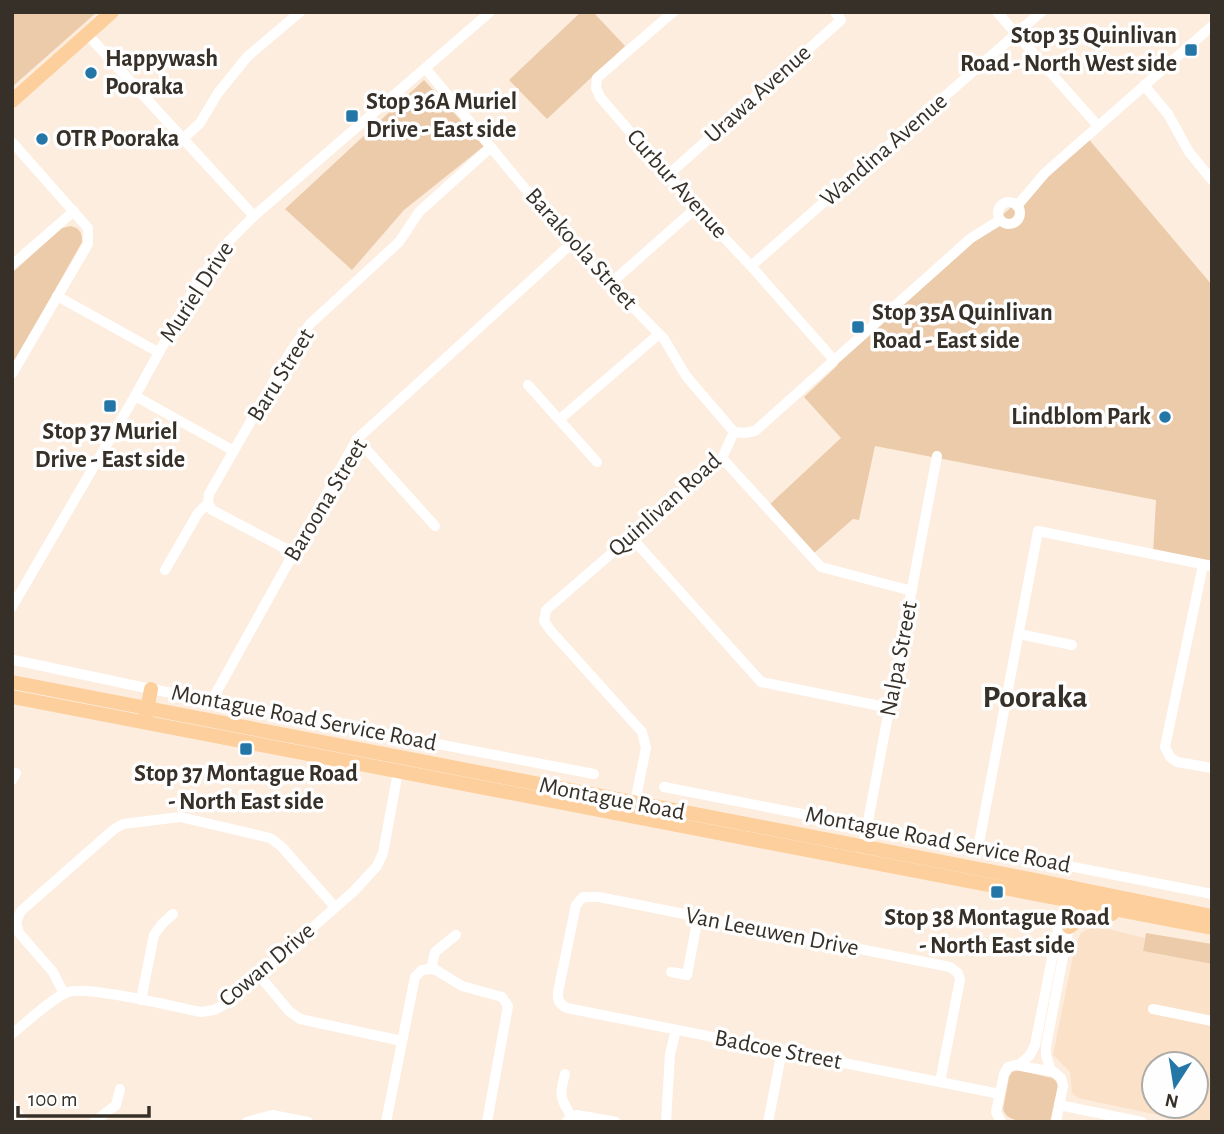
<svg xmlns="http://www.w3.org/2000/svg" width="1224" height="1134" font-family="'Alegreya Sans',sans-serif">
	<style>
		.built { fill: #fbe1c8; fill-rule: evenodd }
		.green { fill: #eccbab }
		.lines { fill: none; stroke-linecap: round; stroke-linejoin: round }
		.minor { stroke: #fff; stroke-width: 10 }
		.major { stroke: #fdcf9c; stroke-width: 14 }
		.poi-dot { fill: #2476a7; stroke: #fefefe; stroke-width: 2.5 }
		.labels { text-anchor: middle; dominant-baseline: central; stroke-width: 7; stroke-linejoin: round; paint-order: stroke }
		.poi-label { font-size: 24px; font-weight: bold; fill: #373028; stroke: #fefefe; text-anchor: start }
		.street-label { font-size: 24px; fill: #373028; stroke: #fefefe }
		.district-label { font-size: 32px; font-weight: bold; fill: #373028; stroke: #fefefe }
	</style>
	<rect width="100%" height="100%" fill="#fdedde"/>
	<!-- built -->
	<path class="built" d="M1089,928L1108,929L1145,938L1143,951L1212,964V1122H1191L1078,1098L1072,1093L1070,1072L1053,1055L1075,946L1081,933ZM1154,1064H1196V1106H1154Z"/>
	<!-- green -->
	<g class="green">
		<path d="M14,12H97L12,87V13Z"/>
		<path d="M581,12H593L625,46L547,119L509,80Z"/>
		<path d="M424,80L484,146L404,210L352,270L285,209Z"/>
		<path d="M1086,136L1212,285V566L1153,554L1156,500L875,446L859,520L853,519L813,554L768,506L841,438L804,397L838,365L834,360L1015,204Z"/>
		<path d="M71,226C80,229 82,232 82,242L12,366V273L62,228Z"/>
		<path d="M1146,933L1212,944V964L1143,951Z"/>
		<path d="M1018,1070L1052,1078L1056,1081L1058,1085L1050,1122C1036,1122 1007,1125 1003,1109L1009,1077L1012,1072Z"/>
	</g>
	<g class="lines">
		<!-- minor -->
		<g class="minor">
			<path d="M673,12L597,78L596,88L600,97L696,208L751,266L834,360"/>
			<path d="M997,12L1098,126"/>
			<path d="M87,34L254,216"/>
			<path d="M426,69L571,244L664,339L686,376L734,432"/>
			<path d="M1144,85L1168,114L1189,152L1212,180"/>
			<path d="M184,138L200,123L218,93L247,57L300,12"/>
			<path d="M12,142L88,228V244L12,374"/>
			<path d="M667,176L841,20L835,12"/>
			<circle cx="1009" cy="213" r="11"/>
			<path d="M1017,206L1045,173L1212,26"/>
			<path d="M12,265L74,211"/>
			<path d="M751,266L1041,12"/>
			<path d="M611,283L696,208"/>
			<path d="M57,296L158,352"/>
			<path d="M528,385L597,462"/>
			<path d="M135,396L234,451"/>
			<path d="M560,419L659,334"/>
			<path d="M734,432L744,433L755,431L971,238L1000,220"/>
			<path d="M357,439L435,526"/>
			<path d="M722,458L821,567L912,591"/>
			<path d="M208,503L212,510L294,553"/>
			<path d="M631,537L761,682L890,708"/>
			<path d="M1203,565L1165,747L1170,757L1177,762L1212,768"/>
			<path d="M165,570L198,513L208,503L209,494L291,351L310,324L399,242L419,212L491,147"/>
			<path d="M12,607L135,396L195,287L222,248L254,216L490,12"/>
			<path d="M1019,634L1072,645"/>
			<path d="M14,660L151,689L594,774"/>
			<path d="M212,700L357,439L571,244"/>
			<path d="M12,780L16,773"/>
			<path d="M664,787L1212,894"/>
			<path d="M634,807L646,748L642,732L551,631L544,621L546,610L722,458L734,432"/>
			<path d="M978,848L1038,531L1212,566"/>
			<path d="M862,853L937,456"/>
			<path d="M431,969L436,970L462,986L502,997L508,1006L487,1122"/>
			<path d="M671,972L687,975L698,917"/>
			<path d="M259,975L289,1011L300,1019L402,1041"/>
			<path d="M64,994L53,972L19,933L16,922L21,911L113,830L123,824L180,817L270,838L281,846L335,907"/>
			<path d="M141,1000L154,935L162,924L173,914"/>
			<path d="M1153,1009L1212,1021"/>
			<path d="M12,1034C27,1022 52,998 68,992C87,985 176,1007 201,1012L214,1010L227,1003L354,891L377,866L383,853L398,772"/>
			<path d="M1019,1065L1030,1055L1035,1045L1060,918L1068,901"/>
			<path d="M1051,1071L1046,1055V1046L1070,921"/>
			<path d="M565,1074C559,1095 560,1099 572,1117"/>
			<path d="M940,1082L960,980L958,973L950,967L599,897H583L576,905L558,992C557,1000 560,1005 567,1008L1000,1094"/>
			<path d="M12,1105L23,1122"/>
			<path d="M1059,1105L1142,1122"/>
			<path d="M94,1122L116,1105L120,1089"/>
			<path d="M247,1122L272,1115L308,1122"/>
			<path d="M386,1122L415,977L422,970L431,969L435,952L456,935"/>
			<path d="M566,1122L572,1117L577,1115L616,1122"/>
			<path d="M666,1122L670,1054L676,1030"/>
			<path d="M768,1122L782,1051"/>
			<path d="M1001,1122L996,1112L1004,1074L1008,1067L1015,1065L1054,1072L1061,1078L1063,1086L1056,1122"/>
		</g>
		<!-- major -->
		<g class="major">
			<path d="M12,101L112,12"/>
			<path d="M12,682L995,872L1212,916"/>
			<path d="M12,697L1212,928"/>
			<path d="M146,715L151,689"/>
			<path d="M1069,927L1084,916L1112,914"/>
		</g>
	</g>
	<!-- markers -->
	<g class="poi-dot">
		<rect x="1184" y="43" width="14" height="14" rx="3.5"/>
		<circle cx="91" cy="73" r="7"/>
		<rect x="345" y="109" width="14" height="14" rx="3.5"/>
		<circle cx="42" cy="139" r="7"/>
		<rect x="851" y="320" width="14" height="14" rx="3.5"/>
		<rect x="103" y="399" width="14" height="14" rx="3.5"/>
		<circle cx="1165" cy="417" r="7"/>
		<rect x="239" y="742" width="14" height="14" rx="3.5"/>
		<rect x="990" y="885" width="14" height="14" rx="3.5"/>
	</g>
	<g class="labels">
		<!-- poi labels -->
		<g class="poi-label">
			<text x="1177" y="36" text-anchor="end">Stop 35 Quinlivan<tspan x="1177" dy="28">Road - North West side</tspan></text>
			<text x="105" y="59">Happywash<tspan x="105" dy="28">Pooraka</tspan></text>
			<text x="366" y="102">Stop 36A Muriel<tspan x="366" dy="28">Drive - East side</tspan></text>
			<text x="56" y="139">OTR Pooraka</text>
			<text x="872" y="313">Stop 35A Quinlivan<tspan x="872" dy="28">Road - East side</tspan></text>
			<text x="1151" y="417" text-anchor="end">Lindblom Park</text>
			<text x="110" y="432" text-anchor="middle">Stop 37 Muriel<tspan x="110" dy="28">Drive - East side</tspan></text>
			<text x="246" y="774" text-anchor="middle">Stop 37 Montague Road<tspan x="246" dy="28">- North East side</tspan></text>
			<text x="997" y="918" text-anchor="middle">Stop 38 Montague Road<tspan x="997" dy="28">- North East side</tspan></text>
		</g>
		<!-- street labels -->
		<g class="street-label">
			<text transform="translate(758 94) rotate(-42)">Urawa Avenue</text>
			<text transform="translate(884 150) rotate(-41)">Wandina Avenue</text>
			<text transform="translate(677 184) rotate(48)">Curbur Avenue</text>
			<text transform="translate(581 249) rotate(48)">Barakoola Street</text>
			<text transform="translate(197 292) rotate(-57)">Muriel Drive</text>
			<text transform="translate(281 375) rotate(-58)">Baru Street</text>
			<text transform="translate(326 500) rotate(-59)">Baroona Street</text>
			<text transform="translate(665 505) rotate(-42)">Quinlivan Road</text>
			<text transform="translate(899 659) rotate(-79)">Nalpa Street</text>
			<text transform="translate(304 718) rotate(11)">Montague Road Service Road</text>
			<text transform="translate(612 799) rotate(11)">Montague Road</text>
			<text transform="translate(938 840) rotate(11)">Montague Road Service Road</text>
			<text transform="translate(772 932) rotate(11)">Van Leeuwen Drive</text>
			<text transform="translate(267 965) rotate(-40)">Cowan Drive</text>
			<text transform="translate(778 1050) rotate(11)">Badcoe Street</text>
		</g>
		<!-- district labels -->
		<g class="district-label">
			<text x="1035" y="697">Pooraka</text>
		</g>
	</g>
	<!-- border -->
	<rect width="1224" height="1134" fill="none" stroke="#373028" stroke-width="28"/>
	<!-- north arrow -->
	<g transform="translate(1175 1085) rotate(192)"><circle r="33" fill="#fefefe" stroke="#aeaca8" stroke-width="2"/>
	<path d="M0-5L12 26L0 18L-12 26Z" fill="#2476a7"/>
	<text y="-10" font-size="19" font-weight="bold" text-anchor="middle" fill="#373028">N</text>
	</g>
	<!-- scale -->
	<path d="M18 1106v10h131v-10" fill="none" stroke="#373028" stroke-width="3.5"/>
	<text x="28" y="1106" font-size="21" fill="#373028" stroke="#fefefe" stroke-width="5" paint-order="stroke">100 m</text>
</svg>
